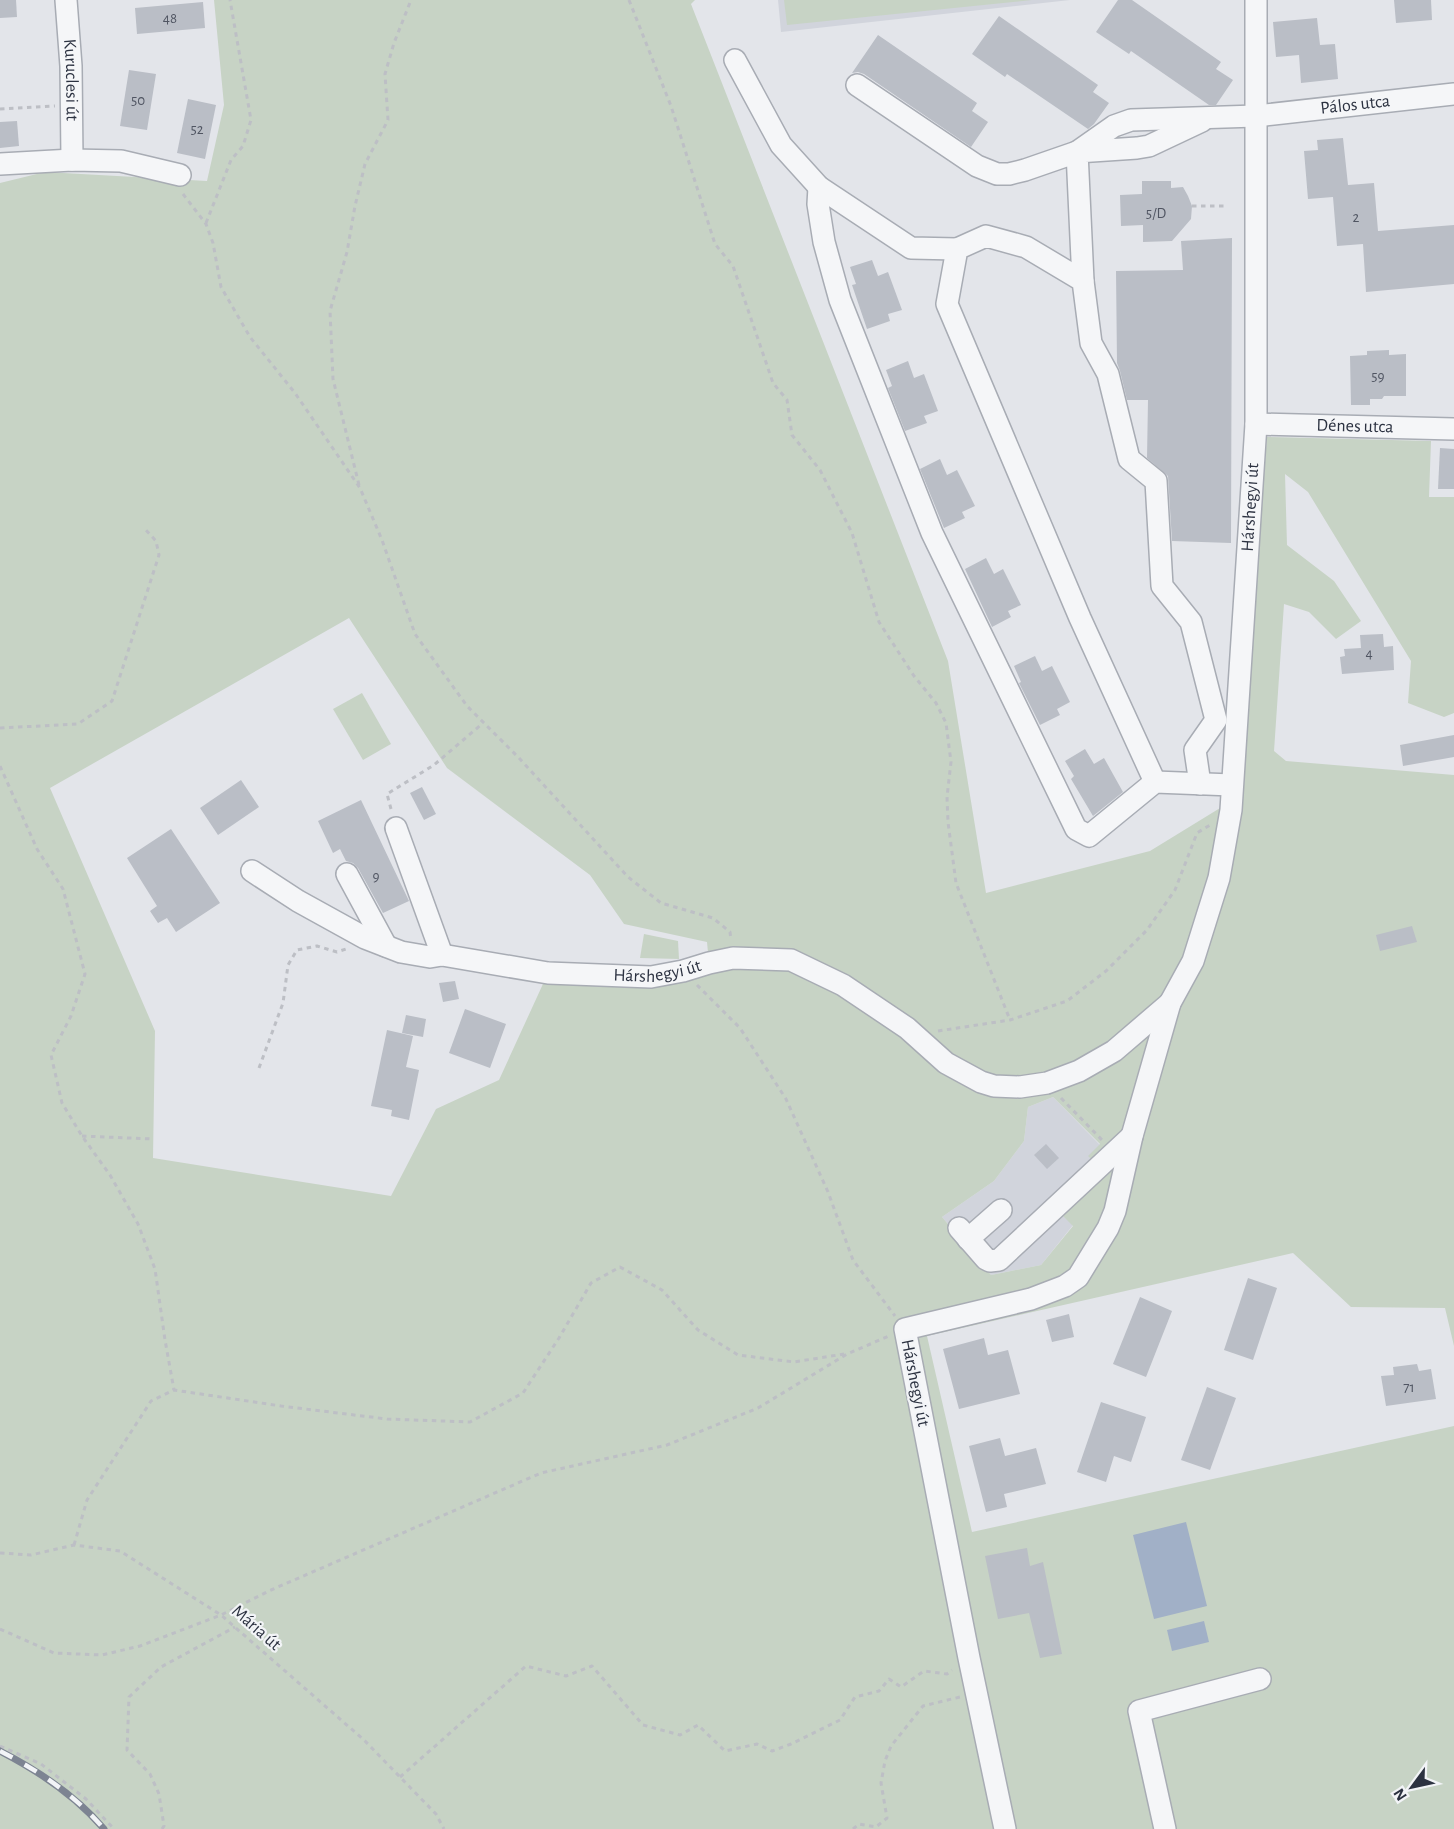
<svg xmlns="http://www.w3.org/2000/svg" width="1454" height="1829" font-family="'Alegreya Sans',sans-serif">
	<style>
		.built { fill: #d1d4dc }
		.green { fill: #c7d3c5; fill-rule: evenodd }
		.water { fill: #a1b0c7 }
		.building { fill: #babec6 }
		.lines { fill: none; stroke-linecap: round; stroke-linejoin: round }
		.minor-casing { stroke: #a8acb4; stroke-width: 24 }
		.path { stroke: #bdbfc5; stroke-width: 3; stroke-dasharray: 4.5 4.5; stroke-linecap: butt }
		.minor { stroke: #f5f6f8; stroke-width: 21 }
		.rail-casing { stroke: #7d8492; stroke-width: 7 }
		.rail { stroke: #f2f4f7; stroke-width: 4.5; stroke-dasharray: 14; stroke-linecap: butt }
		.labels { text-anchor: middle; dominant-baseline: central; stroke-width: 4.5; stroke-linejoin: round; paint-order: stroke }
		.number-label { font-size: 15px; fill: #505562 }
		.street-label { font-size: 18px; fill: #2c3241; stroke: #f2f4f7 }
	</style>
	<rect width="100%" height="100%" fill="#e3e5ea"/>
	<!-- built -->
	<g class="built">
		<path d="M778,0H1070L781,32Z"/>
		<path d="M1053,1097L1100,1145L1102,1169L1060,1213L1073,1225L1041,1265L991,1275L942,1217L994,1181L1024,1141L1028,1107Z"/>
	</g>
	<!-- green -->
	<g class="green">
		<path d="M214,0H695L691,4L948,661L986,893L1150,851L1225,805L1237,804L1267,437L1431,441L1429,497H1454V713L1444,717L1408,703L1411,661L1308,492L1285,474L1287,545L1334,581L1361,621L1336,639L1309,612L1284,604L1274,751L1286,761L1454,775V1346L1445,1308L1351,1307L1293,1253L927,1336L972,1532L1454,1426V1829H0V183L45,172L207,181L224,105ZM349,618L447,768L590,875L624,924L707,942L709,963L548,973L499,1080L436,1109L391,1196L153,1158L155,1031L50,788ZM1053,1097L1100,1144L1088,1156L1102,1169L1060,1213L1073,1226L1041,1265L991,1275L942,1217L994,1181L1024,1141L1028,1107Z"/>
		<path d="M784,0H1032L787,25Z"/>
		<path d="M362,693L391,744L363,760L333,709Z"/>
		<path d="M644,934L678,941L679,959L640,958Z"/>
	</g>
	<!-- water -->
	<g class="water">
		<path d="M1186,1522L1207,1606L1154,1619L1133,1535Z"/>
		<path d="M1204,1621L1209,1642L1172,1651L1167,1630Z"/>
	</g>
	<!-- building -->
	<g class="building">
		<path d="M0,0H16L17,17L0,18Z"/>
		<path d="M1118,0H1132L1221,62L1216,69L1233,80L1216,105H1209L1131,51L1129,54L1096,32Z"/>
		<path d="M1394,0H1431L1432,20L1396,23Z"/>
		<path d="M203,2L205,28L137,34L135,8Z"/>
		<path d="M999,16L1098,85L1093,92L1109,103L1094,124L1088,129L1007,74L1005,77L972,54Z"/>
		<path d="M1317,18L1320,45L1335,44L1338,79L1301,83L1299,55L1276,57L1273,22Z"/>
		<path d="M878,35L977,103L972,111L988,122L971,147L864,74L858,72L852,73Z"/>
		<path d="M129,70L156,74L147,130L120,126Z"/>
		<path d="M188,99L216,105L205,159L177,153Z"/>
		<path d="M17,121L19,146L0,148V122Z"/>
		<path d="M1343,138L1348,185L1374,183L1378,231L1454,225V284L1366,292L1363,244L1337,246L1333,197L1308,199L1304,151L1318,150L1317,140Z"/>
		<path d="M1142,181H1171V188L1183,187L1188,196L1192,206L1191,219L1172,241L1143,242V225L1121,226L1120,195L1142,194Z"/>
		<path d="M1232,238L1231,543L1172,541L1168,476L1147,458L1148,400H1127L1120,371L1117,363L1116,271L1183,270L1181,241Z"/>
		<path d="M872,260L878,276L888,272L902,310L888,314L890,321L867,329L852,285L856,284L850,267Z"/>
		<path d="M1389,350V355L1406,354V396H1384L1382,399H1370V405H1351L1350,356L1367,355V351Z"/>
		<path d="M908,361L914,378L924,374L938,411L924,416L927,423L905,431L888,388L892,386L886,370Z"/>
		<path d="M1440,448L1454,449V489H1438Z"/>
		<path d="M940,459L947,475L957,470L975,506L962,512L965,518L944,528L920,469Z"/>
		<path d="M986,558L994,574L1003,569L1021,605L1008,611L1011,617L992,627L965,569Z"/>
		<path d="M1383,634L1384,647L1393,646L1394,670L1342,674L1340,657L1345,656L1344,649L1361,648L1360,635Z"/>
		<path d="M1035,656L1042,671L1052,666L1070,702L1057,709L1060,715L1040,725L1019,683L1021,682L1014,666Z"/>
		<path d="M1454,735V757L1403,766L1400,745Z"/>
		<path d="M1085,749L1094,764L1104,758L1123,792L1093,816L1071,779L1074,776L1065,761Z"/>
		<path d="M241,780L259,807L218,835L200,808Z"/>
		<path d="M422,787L436,814L424,820L410,793Z"/>
		<path d="M361,800L409,901L383,913L358,868L353,863L346,861L340,849L333,853L318,821Z"/>
		<path d="M171,829L220,903L176,932L167,918L158,923L150,911L157,906L127,858Z"/>
		<path d="M1412,926L1417,942L1380,951L1376,935Z"/>
		<path d="M455,981L459,999L443,1002L439,983Z"/>
		<path d="M465,1009L506,1024L490,1068L449,1053Z"/>
		<path d="M406,1015L426,1019L423,1037L402,1033Z"/>
		<path d="M387,1030L413,1036L406,1067L419,1070L409,1120L391,1116L392,1110L371,1106Z"/>
		<path d="M1046,1144L1059,1158L1047,1169L1034,1155Z"/>
		<path d="M1248,1278L1277,1288L1253,1360L1224,1350Z"/>
		<path d="M1140,1297L1172,1311L1146,1377L1113,1364Z"/>
		<path d="M1069,1314L1074,1337L1052,1342L1046,1320Z"/>
		<path d="M984,1338L988,1355L1008,1350L1020,1394L959,1409L943,1349Z"/>
		<path d="M1417,1364L1419,1371L1431,1369L1436,1399L1386,1406L1381,1376L1394,1375L1393,1367Z"/>
		<path d="M1207,1387L1236,1398L1210,1470L1181,1460Z"/>
		<path d="M1101,1402L1146,1417L1131,1462L1114,1456L1106,1482L1077,1472Z"/>
		<path d="M1000,1438L1005,1456L1036,1448L1046,1484L1004,1494L1007,1507L986,1512L969,1446Z"/>
		<path d="M1027,1548L1030,1566L1043,1562L1062,1654L1040,1658L1029,1613L998,1619L985,1556Z"/>
	</g>
	<g class="lines">
		<defs>
			<g id="minor">
				<path id="s1" d="M66,0L71,66L72,160"/>
				<path d="M735,60L781,145L819,187L911,248L957,249"/>
				<path id="s2" d="M857,85L977,166L997,174H1009L1025,170L1077,152L1114,126L1131,120L1256,116L1454,94"/>
				<path d="M0,164L72,160L121,161L180,175"/>
				<path d="M819,187L818,204L824,242L840,300L932,533L1076,829L1089,836L1155,782L1232,785"/>
				<path d="M1083,281L1077,152L1137,148L1149,146L1202,121"/>
				<path id="s3" d="M1256,424L1454,429"/>
				<path d="M1155,782L1080,618L947,304L957,249L986,236L1026,247L1083,281L1091,343L1108,374L1129,459L1156,481L1162,586L1191,622L1216,720L1195,750L1200,784"/>
				<path d="M396,828L442,955"/>
				<path id="s4" d="M252,871L298,901L365,938L401,952L430,957L442,955L548,973L651,977L683,971L709,963L733,958L791,960L843,985L907,1028L946,1063L981,1082L994,1086L1020,1087L1047,1083L1079,1071L1114,1051L1170,1003"/>
				<path d="M347,874L386,946"/>
				<path d="M959,1228L986,1259L990,1261L999,1260L1132,1136"/>
				<path d="M968,1239L1001,1210"/>
				<path id="s5" d="M1005,1829L969,1658L905,1329L1031,1299L1065,1286L1078,1277L1108,1228L1115,1211L1132,1136L1170,1003L1193,961L1219,878L1231,810L1256,424V0"/>
				<path d="M1165,1829L1139,1711L1260,1679"/>
			</g>
		</defs>
		<!-- minor casing -->
		<use href="#minor" class="minor-casing"/>
		<!-- path -->
		<g class="path">
			<path d="M629,0L671,106L715,244L733,266L773,383L787,400L792,435L820,470L852,533L879,622L914,676L936,703L946,723L951,762L947,797L948,822L956,883L1010,1020"/>
			<path d="M0,109L55,106"/>
			<path d="M183,194L206,224L213,243L221,287L250,337L295,393L360,488L382,540L415,634L467,706L519,758L628,877L661,903L713,918L730,932L731,940"/>
			<path d="M1192,206H1226"/>
			<path d="M206,223L231,160L243,146L251,120L230,0"/>
			<path d="M359,485L333,379L330,311L347,252L355,206L365,164L388,120L385,74L394,43L411,0"/>
			<path d="M0,728L78,724L112,701L159,555L156,541L145,529"/>
			<path d="M0,766L37,849L63,889L85,974L71,1016L51,1055L62,1103L82,1136L110,1175L138,1224L155,1269L165,1340L174,1390"/>
			<path d="M391,809L387,794L434,765L483,723"/>
			<path d="M697,985L740,1028L786,1099L828,1192L853,1260L895,1316"/>
			<path d="M938,1031L1010,1020L1067,1001L1106,971L1147,930L1175,890L1197,833L1210,825"/>
			<path d="M259,1068L283,1003L288,965L297,950L317,946L337,952L346,949"/>
			<path d="M1061,1098L1102,1140"/>
			<path d="M82,1136L153,1139"/>
			<path d="M74,1545L87,1500L151,1401L174,1390L281,1406L387,1419L470,1422L523,1393L559,1338L591,1283L620,1267L662,1290L698,1330L738,1355L794,1362L844,1354"/>
			<path d="M0,1553L31,1555L74,1545L120,1551L221,1615L364,1740L436,1814L444,1829"/>
			<path d="M0,1629L54,1653L102,1655L140,1646L221,1615L271,1590L541,1473L667,1445L758,1408L847,1354L889,1336"/>
			<path d="M0,1746L41,1764L86,1799L114,1829"/>
			<path d="M400,1777L526,1666L566,1676L592,1666L643,1725L680,1735L698,1725L725,1751L757,1744L772,1751L791,1744L840,1720L855,1697L879,1691L889,1679L901,1687L924,1671L947,1674L952,1670"/>
			<path d="M162,1829L164,1826L159,1794L150,1774L127,1750L129,1697L161,1667L235,1627"/>
			<path d="M853,1829L859,1824L876,1827L887,1818L881,1783L885,1761L891,1746L923,1706L960,1697"/>
		</g>
		<!-- minor -->
		<use href="#minor" class="minor"/>
		<defs>
			<path id="rail" d="M0,1751C39,1771 75,1795 104,1829"/>
		</defs>
		<!-- rail casing -->
		<use href="#rail" class="rail-casing"/>
		<!-- rail -->
		<use href="#rail" class="rail"/>
	</g>
	<g class="labels">
		<!-- number labels -->
		<g class="number-label">
			<text x="170" y="18">48</text>
			<text x="138" y="100">50</text>
			<text x="197" y="129">52</text>
			<text x="1156" y="213">5/D</text>
			<text x="1356" y="217">2</text>
			<text x="1378" y="376">59</text>
			<text x="1369" y="653">4</text>
			<text x="376" y="876">9</text>
			<text x="1409" y="1387">71</text>
		</g>
		<!-- street labels -->
		<g class="street-label">
			<text stroke="none"><textPath href="#s1" startOffset="80">Kuruclesi út</textPath></text>
			<text stroke="none"><textPath href="#s2" startOffset="538">Pálos utca</textPath></text>
			<text stroke="none"><textPath href="#s3" startOffset="99">Dénes utca</textPath></text>
			<text stroke="none"><textPath href="#s5" startOffset="1490">Hárshegyi út</textPath></text>
			<text stroke="none"><textPath href="#s4" startOffset="429">Hárshegyi út</textPath></text>
			<text transform="translate(915 1383) rotate(79)">Hárshegyi út</text>
			<text transform="translate(256 1628) rotate(41)">Mária út</text>
		</g>
	</g>
	<!-- north arrow -->
	<g transform="translate(1412 1787) rotate(237)" stroke="#f2f4f7" stroke-width="4.5" paint-order="stroke">
	<path d="M0-4.5L10 22L0 15L-10 22Z" fill="#2c3241"/>
	<text y="-9" font-size="16" font-weight="bold" text-anchor="middle" fill="#2c3241">N</text>
	</g>
</svg>
